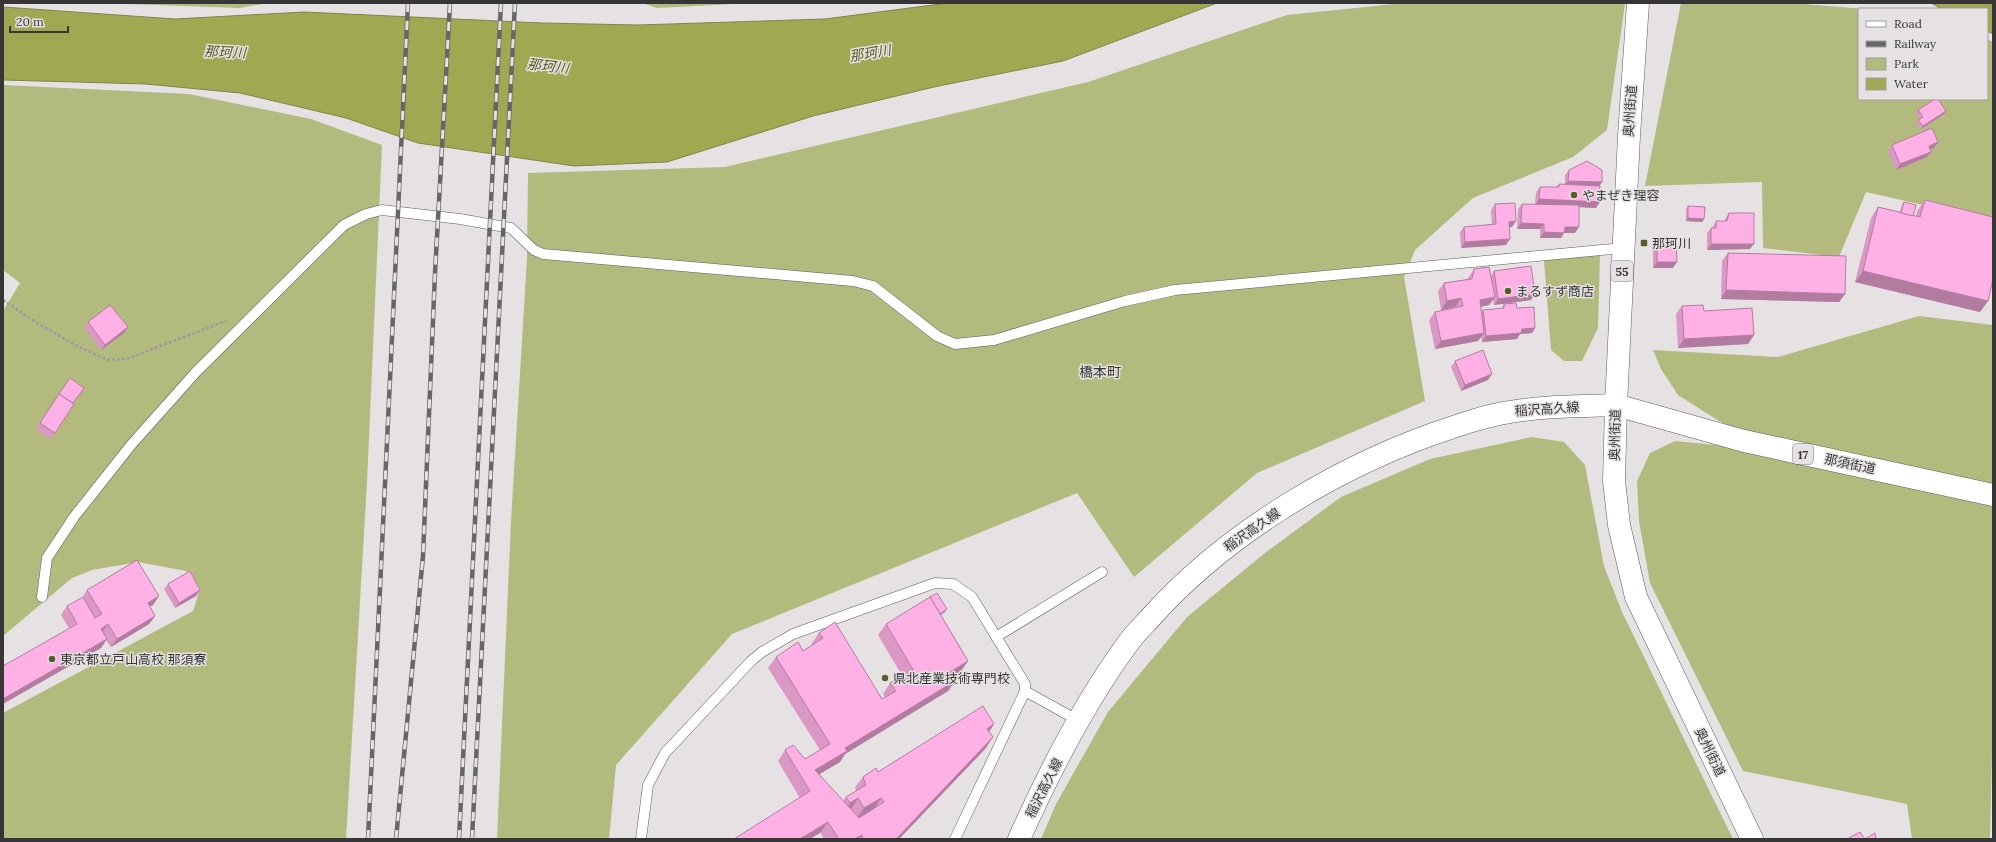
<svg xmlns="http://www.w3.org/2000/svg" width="1996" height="842" font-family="Lora,'Noto Sans JP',serif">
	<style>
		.green { fill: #b3ba7e }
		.water { fill: #a0a852; stroke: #80864a }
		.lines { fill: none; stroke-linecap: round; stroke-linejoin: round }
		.lane-casing { stroke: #5e5a5c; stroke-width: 11 }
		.secondary-casing { stroke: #5e5a5c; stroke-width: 23 }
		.primary-casing { stroke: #5e5a5c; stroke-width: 23 }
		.path { stroke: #9f9b9d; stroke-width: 2.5; stroke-dasharray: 3 2; stroke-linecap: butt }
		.lane { stroke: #fff; stroke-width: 10 }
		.secondary { stroke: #fff; stroke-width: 22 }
		.primary { stroke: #fff; stroke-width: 22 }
		.rail-casing { stroke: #686567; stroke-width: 4.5 }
		.rail { stroke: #e6e2e4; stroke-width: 3; stroke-dasharray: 9; stroke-linecap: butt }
		.wall { fill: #db98c5; fill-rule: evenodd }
		.shaded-wall { fill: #b27ca0 }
		.building { fill: #ffb1e5; stroke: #b27ca0 }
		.poi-dot { fill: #575c2a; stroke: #e6e2e4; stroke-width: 1.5 }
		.labels { text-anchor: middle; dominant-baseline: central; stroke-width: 3; stroke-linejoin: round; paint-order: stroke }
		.shield { fill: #e6e2e4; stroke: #6c696a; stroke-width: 1 }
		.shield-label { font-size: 12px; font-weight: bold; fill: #373536 }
		.street-label { font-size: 13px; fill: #373536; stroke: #e6e2e4 }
		.poi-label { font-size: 13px; fill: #373536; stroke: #e6e2e4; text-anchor: start }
		.water-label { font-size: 14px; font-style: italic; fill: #555a1b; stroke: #e6e2e4 }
		.neighbourhood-label { font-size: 14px; fill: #373536; stroke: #e6e2e4 }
	</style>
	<rect width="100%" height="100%" fill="#e6e2e4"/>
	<!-- green -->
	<g class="green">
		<path d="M99,3H267L240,8Z"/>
		<path d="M642,3H754L657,8Z"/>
		<path d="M1404,3L1625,4L1607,130L1573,157L1473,198L1415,250L1404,277L1425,401L1257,473L1134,577L1077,493L732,634L616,765L609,839H497L511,521L527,258L528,173L725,167L1088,82L1287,15Z"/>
		<path d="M1681,3H1791L1866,9H1859V99H1987V39L1993,42V221L1866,192L1839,257L1763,248L1762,182L1645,186Z"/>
		<path d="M3,85L189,94L311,119L382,145L367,483L346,839H3V713L193,611L200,589L186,571L138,562L92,570L72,578L3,636V311L20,283L3,270Z"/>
		<path d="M1600,255L1598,328L1582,361H1564L1551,350L1544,260Z"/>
		<path d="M1919,316L1993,325V704L1990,839H1912L1907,804L1743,771L1650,583L1639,521L1637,481L1650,453L1675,441L1755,449L1759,439L1719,421L1678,395L1661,369L1653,350L1778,357Z"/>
		<path d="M1532,437L1564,442L1585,465L1604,566L1622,612L1733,839H1041L1056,804L1108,712L1187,617L1265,553L1341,497L1430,459Z"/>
	</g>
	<!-- water -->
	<g class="water">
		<path d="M948,3H1217L1063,61L934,87L813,116L667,162L574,166L418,143L346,118L240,93L146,84L3,80V7L175,19L304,12L542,23L638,25L825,19Z"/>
		<path d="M1931,3H1993V34L1987,31V9H1942Z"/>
	</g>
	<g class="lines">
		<defs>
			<g id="lane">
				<path d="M42,597L47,558L74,517L131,445L196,372L344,225L366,214L382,210L460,219L511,228L534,250L543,254L853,281L873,286L937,336L955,344L994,340L1125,301L1175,290L1623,248"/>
				<path d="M996,637L1102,572"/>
				<path d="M1025,691L1079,721"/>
				<path d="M641,839L648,785L665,753L751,661L762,652L793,634L935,583L953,584L972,597L1025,684V691L955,839"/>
			</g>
			<path id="secondary" d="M1019,839C1049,772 1083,705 1126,646C1133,635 1143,626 1152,616C1224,536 1329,472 1430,435C1456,426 1483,416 1510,412C1545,406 1581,406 1616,405L1614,481L1619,525L1636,597L1752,839"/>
			<path id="primary" d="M1638,3L1629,136L1616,405L1744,441L1993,495"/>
		</defs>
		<!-- lane casing -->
		<use href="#lane" class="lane-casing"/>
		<!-- secondary casing -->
		<use href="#secondary" class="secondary-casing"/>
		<!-- primary casing -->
		<use href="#primary" class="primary-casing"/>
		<!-- path -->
		<path class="path" d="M3,300L34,321L75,345L108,360L126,359L226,321"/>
		<!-- lane -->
		<use href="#lane" class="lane"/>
		<!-- secondary -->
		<use href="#secondary" class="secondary"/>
		<!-- primary -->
		<use href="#primary" class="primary"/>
		<defs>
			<g id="rail">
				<path d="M368,839L408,3"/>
				<path d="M396,839L423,556L435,273L450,3"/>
				<path d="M459,839L501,3"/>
				<path d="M472,839L515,3"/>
			</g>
		</defs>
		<!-- rail casing -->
		<use href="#rail" class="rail-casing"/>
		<!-- rail -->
		<use href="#rail" class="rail"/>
	</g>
	<!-- wall -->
	<g class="wall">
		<path d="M1918,110L1944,114L1921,129L1916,123L1918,120L1920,119L1916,113Z"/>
		<path d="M1938,142L1934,148L1930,150L1927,157L1896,170L1888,151L1892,145Z"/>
		<path d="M1569,170L1599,185L1596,208L1579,207L1575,233H1564L1561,238H1540V229H1517L1518,209L1522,204H1535L1536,192L1540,187H1556L1559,184H1565V175Z"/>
		<path d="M1925,200L1988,301L1980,312L1855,282L1871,218L1878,207L1900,212L1902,204L1904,202L1913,216H1916L1917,211Z"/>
		<path d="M1495,204L1512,227H1509L1506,245L1461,248L1460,232L1464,227L1492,225L1491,210Z"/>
		<path d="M1688,206L1704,219L1702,222L1686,221V209Z"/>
		<path d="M1729,213L1750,249L1707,250V233L1711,228H1712L1716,221H1725V219Z"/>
		<path d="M1657,240L1673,268H1653V246Z"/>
		<path d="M1728,253L1845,294L1839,302L1721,299L1722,261Z"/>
		<path d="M1474,269L1491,276L1494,271L1535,294L1531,300L1494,305L1493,300L1489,305L1481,307L1482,312L1483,310L1501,309L1504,304L1517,308L1535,328L1532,333L1520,334L1517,339L1482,342L1481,337L1478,341L1435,349L1429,320L1435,312L1455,308V307L1441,310L1438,291L1444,283L1468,279V278Z"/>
		<path d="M1682,306L1704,311L1754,335L1748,344L1678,348L1676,314Z"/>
		<path d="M88,322L128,327L124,333L101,350L84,327Z"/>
		<path d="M1455,361L1488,380L1461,391L1451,367Z"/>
		<path d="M59,394L74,404L51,439L36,429Z"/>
		<path d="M168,584L200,590L196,596L175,608L164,589Z"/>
		<path d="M87,590L159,596L153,605L150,606L155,616L149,624L111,647L106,640L101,648L69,628L61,615L67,606L82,598Z"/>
		<path d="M947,609L945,612L941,615L968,661L961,671L953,676L955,681L948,691L845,754L840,762L819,774L843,801L846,797L856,791L855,787L863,777L878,772L994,724L989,732L986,748L899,839H824L778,761L785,750L805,759L820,750L768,668L776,657L803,651L812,645V643L819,633L882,699L885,697L883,694L890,683L905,685L907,684L878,635L886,624ZM871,810L859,818H858Z"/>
	</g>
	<!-- shaded-wall -->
	<g class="shaded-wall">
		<path d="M1946,111L1944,114L1921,129L1923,126Z"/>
		<path d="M1938,142L1934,148L1925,152L1929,146Z"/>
		<path d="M1931,152L1927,157L1896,170L1900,164Z"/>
		<path d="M1568,181L1602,182L1598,188L1564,186Z"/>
		<path d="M1539,199L1600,202L1596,208L1535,205Z"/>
		<path d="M1688,218L1704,219L1702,222L1686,221Z"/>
		<path d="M1516,221L1512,227L1505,228L1509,222Z"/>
		<path d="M1521,223L1544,224L1540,229H1517Z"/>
		<path d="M1565,227H1579L1575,233H1564L1561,238H1540L1544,232Z"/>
		<path d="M1510,239L1506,245L1461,248L1465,242Z"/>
		<path d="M1711,244H1754L1750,249L1707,250Z"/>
		<path d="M1657,262H1677L1673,268H1653Z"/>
		<path d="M1863,271L1988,301L1980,312L1855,282Z"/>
		<path d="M1726,290L1845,294L1839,302L1721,299Z"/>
		<path d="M1535,294L1531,300L1494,305L1498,299Z"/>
		<path d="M1495,297L1489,305L1475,308L1480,300Z"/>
		<path d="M1461,298L1455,307L1441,310L1447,301Z"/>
		<path d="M128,327L124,333L101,350L105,345Z"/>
		<path d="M1535,328L1532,333L1520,334L1517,339L1482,342L1486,336L1522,329Z"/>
		<path d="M1484,333L1478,341L1435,349L1441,341Z"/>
		<path d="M1754,335L1748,344L1678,348L1684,339Z"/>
		<path d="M1492,374L1488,380L1461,391L1465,385Z"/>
		<path d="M200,590L196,596L175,608L179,603Z"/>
		<path d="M159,596L153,605L142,611L148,603Z"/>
		<path d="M947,609L945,612L935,618L937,615Z"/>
		<path d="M155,616L149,624L111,647L117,639Z"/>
		<path d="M108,624L102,633L101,629Z"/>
		<path d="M107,639L101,648L3,704V699Z"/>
		<path d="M968,661L961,671L943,683L950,672Z"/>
		<path d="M955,681L948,691L845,754L840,762L808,781L815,770L845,748Z"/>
		<path d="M994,724L987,735V729Z"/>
		<path d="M993,737L986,748L899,839H896Z"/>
		<path d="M858,798L851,809L842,814L850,803Z"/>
		<path d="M881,798L874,809L857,818L864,808Z"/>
		<path d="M828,822L820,833L810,839H800Z"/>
		<path d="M862,835L859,839H854Z"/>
	</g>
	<!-- building -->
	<g class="building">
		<path d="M1935,99H1938L1946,111L1923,126L1918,120L1923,117L1918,110Z"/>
		<path d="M1932,128L1938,142L1929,146L1931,152L1900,164L1892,145Z"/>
		<path d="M1587,161L1602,170V182L1568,181L1569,170Z"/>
		<path d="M1559,184L1600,186V202L1539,199L1540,187H1559Z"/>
		<path d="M1925,200L1993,217V279L1988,301L1863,271L1878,207L1920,217Z"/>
		<path d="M1904,202L1916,205L1913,216L1901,213Z"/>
		<path d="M1515,203L1516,221L1509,222L1510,239L1465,242L1464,227L1496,224L1495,204Z"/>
		<path d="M1522,204L1579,205V227H1565L1564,233L1544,232V224L1521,223Z"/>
		<path d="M1688,206L1705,207L1704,219L1688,218Z"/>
		<path d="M1729,213H1754V244H1711V228H1716V221H1727Z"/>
		<path d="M1657,240H1676L1677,262H1657Z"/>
		<path d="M1728,253L1846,256L1845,294L1726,290Z"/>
		<path d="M1531,266L1535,294L1498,299L1494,271Z"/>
		<path d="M1489,267L1495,297L1480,300L1484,333L1441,341L1435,312L1463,306L1461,298L1447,301L1444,283L1472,279L1474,269Z"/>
		<path d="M1516,303L1517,308L1534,307L1535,328L1522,329L1521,333L1486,336L1483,310L1504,308V304Z"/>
		<path d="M110,305L128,327L105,345L88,322Z"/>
		<path d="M1703,305L1704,311L1752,308L1754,335L1684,339L1682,306Z"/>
		<path d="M1483,350L1492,374L1465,385L1455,361Z"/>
		<path d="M70,378L84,388L73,403L59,394Z"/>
		<path d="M59,394L74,404L55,433L40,423Z"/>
		<path d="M137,560L159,596L148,603L155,616L117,639L108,624L101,629L107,639L3,699V666L77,624L67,606L83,597L95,618L102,614L87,590Z"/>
		<path d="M190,571L200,590L179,603L168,584Z"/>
		<path d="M937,593L947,609L940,614L930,597Z"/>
		<path d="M930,597L968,661L950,672L955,681L845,748L847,751L815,770L859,818L884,802L881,798L864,808L858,798L850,803L846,797L866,785L863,777L876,768L878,772L983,706L994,724L987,729L993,737L896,839H863L862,835L854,839H839L828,822L800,839H734L810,791L785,750L793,745L805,759L830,744L776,657L798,642L803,651L823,638L819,633L835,622L882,699L896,691L890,683L900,677L905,685L918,678L886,624Z"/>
		<path d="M1860,832L1865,839L1875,833L1876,839H1847Z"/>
	</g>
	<!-- markers -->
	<g class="poi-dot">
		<circle cx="1574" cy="195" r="4"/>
		<rect x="1640" y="239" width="8" height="8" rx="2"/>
		<circle cx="1508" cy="291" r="4"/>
		<circle cx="52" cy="659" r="4"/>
		<circle cx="885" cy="678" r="4"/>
	</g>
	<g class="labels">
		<!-- shield labels -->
		<g class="shield">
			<rect x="1611" y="261" width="22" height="20" rx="3"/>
			<rect x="1793" y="444" width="20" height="20" rx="3"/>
		</g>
		<g class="shield-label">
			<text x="1622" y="271">55</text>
			<text x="1803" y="454">17</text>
		</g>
		<!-- street labels -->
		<g class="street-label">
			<text transform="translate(1630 111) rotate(-86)">奥州街道</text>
			<text transform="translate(1547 409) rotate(-4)">稲沢高久線</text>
			<text transform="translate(1615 435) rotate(-89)">奥州街道</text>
			<text transform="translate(1850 464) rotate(12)">那須街道</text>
			<text transform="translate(1252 530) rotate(-35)">稲沢高久線</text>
			<text transform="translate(1710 752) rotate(64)">奥州街道</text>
			<text transform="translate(1044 788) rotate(-63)">稲沢高久線</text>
		</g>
		<!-- poi labels -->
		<g class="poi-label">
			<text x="1582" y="195">やまぜき理容</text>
			<text x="1652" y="243">那珂川</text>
			<text x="1516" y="291">まるすず商店</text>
			<text x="60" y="659">東京都立戸山高校 那須寮</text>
			<text x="893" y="678">県北産業技術専門校</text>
		</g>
		<!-- water labels -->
		<g class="water-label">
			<text transform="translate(225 52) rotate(2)">那珂川</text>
			<text transform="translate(870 53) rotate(-10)">那珂川</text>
			<text transform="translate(548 66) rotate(7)">那珂川</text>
		</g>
		<!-- neighbourhood labels -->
		<g class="neighbourhood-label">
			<text x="1100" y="372">橋本町</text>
		</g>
	</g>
	<!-- border -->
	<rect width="1996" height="842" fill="none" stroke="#373536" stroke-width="8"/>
	<!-- legend -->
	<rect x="1858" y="8" width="130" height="92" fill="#e6e2e4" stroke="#a09d9e"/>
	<rect x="1866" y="21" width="20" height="6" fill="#ffffff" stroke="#a09d9e"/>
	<text x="1894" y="28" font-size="12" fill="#373536">Road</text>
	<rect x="1866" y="41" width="20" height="6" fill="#686567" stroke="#a09d9e"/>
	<text x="1894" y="48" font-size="12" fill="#373536">Railway</text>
	<rect x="1866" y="58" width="20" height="12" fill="#b3ba7e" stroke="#a09d9e"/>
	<text x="1894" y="68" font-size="12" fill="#373536">Park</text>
	<rect x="1866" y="78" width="20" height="12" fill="#a0a852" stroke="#a09d9e"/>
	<text x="1894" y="88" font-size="12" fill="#373536">Water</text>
	<!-- scale -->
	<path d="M10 26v6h58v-6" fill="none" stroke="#373536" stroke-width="2"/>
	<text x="16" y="26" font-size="12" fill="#373536" stroke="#e6e2e4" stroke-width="3" paint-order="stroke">20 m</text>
</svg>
